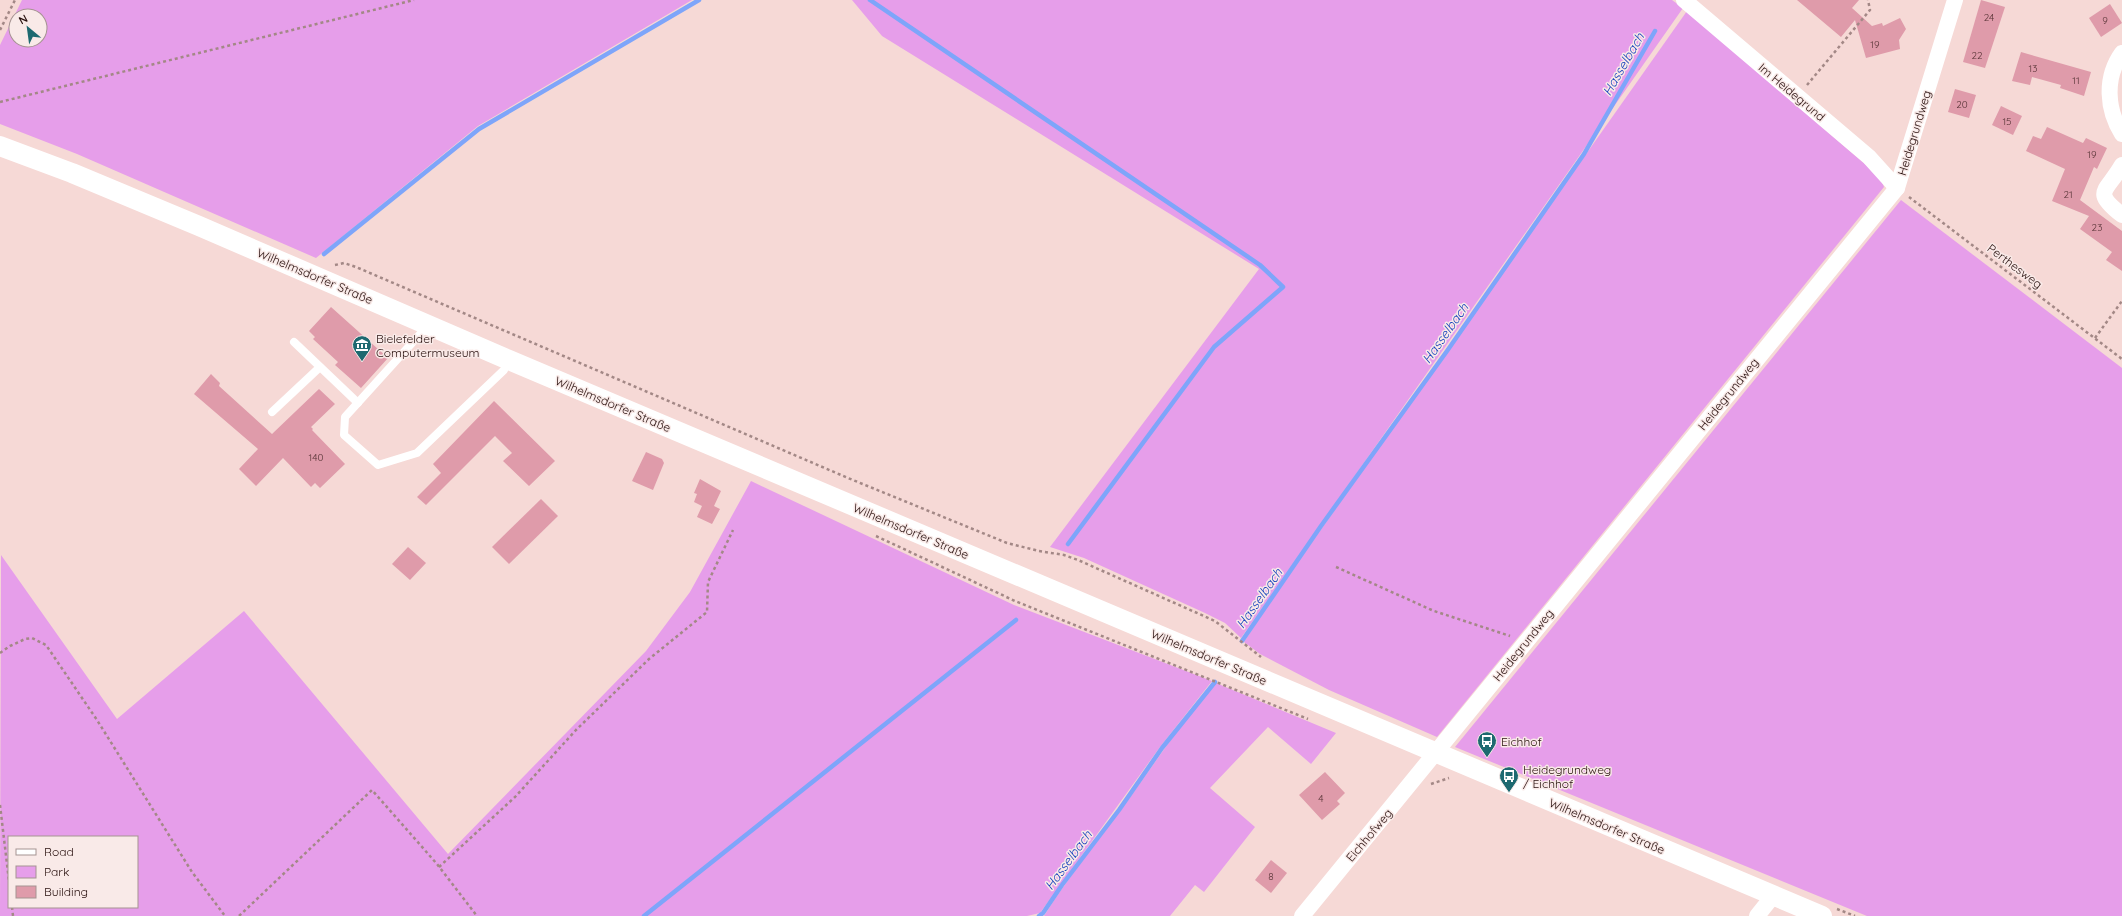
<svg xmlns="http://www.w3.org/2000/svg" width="2122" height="916" font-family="Quicksand,sans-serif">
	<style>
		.green { fill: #e69eea; fill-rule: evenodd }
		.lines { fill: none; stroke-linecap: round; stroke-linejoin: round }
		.stream { stroke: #7ea5fa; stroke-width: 4.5 }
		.building { fill: #df9baa }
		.path { stroke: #a38886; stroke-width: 2.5; stroke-dasharray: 3 3; stroke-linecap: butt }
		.service { stroke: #fff; stroke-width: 8 }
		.minor { stroke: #fff; stroke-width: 16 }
		.tertiary { stroke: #fff; stroke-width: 20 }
		.labels { text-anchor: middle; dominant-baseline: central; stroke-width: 3; stroke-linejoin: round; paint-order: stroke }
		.number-label { font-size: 10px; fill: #563335 }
		.street-label { font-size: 12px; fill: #28100e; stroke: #f9eae8 }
		.poi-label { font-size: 12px; fill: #28100e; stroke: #f9eae8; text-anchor: start }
		.water-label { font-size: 13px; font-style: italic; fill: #1c45be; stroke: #f9eae8 }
	</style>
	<rect width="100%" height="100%" fill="#f6d9d6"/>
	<!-- green -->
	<g class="green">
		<path d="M22,0H692L478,126L316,258L77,154L0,124V45ZM16,16H40V40H16Z"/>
		<path d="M852,0H1672L1683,8L1241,638L1225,623L1205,613L1084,558L1050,547L1259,269L882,36Z"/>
		<path d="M1687,11L1880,177L1884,187L1437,737L1329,690L1260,654L1244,642L1279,589Z"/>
		<path d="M1901,200L2122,368V916H1867L1455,747Z"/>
		<path d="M751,481L1014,605L1212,681L1160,747L1040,913L1027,916H0L1,555L117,719L244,611L448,854L646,651L690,592ZM9,837H137V907H9Z"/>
		<path d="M1216,683L1336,733L1311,764L1268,727L1210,788L1255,827L1204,892L1195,885L1170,916H1044C1067,879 1095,845 1121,810C1152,767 1181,723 1216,683Z"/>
	</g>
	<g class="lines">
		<!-- stream -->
		<g class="stream">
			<path d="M870,0L1260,265L1283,287L1214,347L1068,544"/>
			<path d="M324,254L479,129L699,0"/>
			<path d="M1242,641L1321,526L1447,351L1584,154L1655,31"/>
			<path d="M644,916L1016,620"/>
			<path d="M1039,916L1043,913L1062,885L1119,810L1162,748L1215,682"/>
		</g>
	</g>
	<!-- building -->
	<g class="building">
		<path d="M1797,0H1859L1852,8L1872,26L1882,23L1883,26L1900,18L1906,29L1899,40L1900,49L1866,58L1855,20L1841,37Z"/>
		<path d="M1981,0L2005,7L1985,68L1963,62Z"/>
		<path d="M2110,4L2122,23L2101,37L2089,18Z"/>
		<path d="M2021,52L2091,72L2084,96L2060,88L2061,85L2032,77L2030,85L2012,81Z"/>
		<path d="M1955,89L1976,95L1969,118L1948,112Z"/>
		<path d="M2001,106L2022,116L2013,135L1992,125Z"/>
		<path d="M2047,127L2083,143L2086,138L2107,148L2097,169L2094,167L2080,200L2122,231V271L2106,260L2112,252L2080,229L2089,216L2052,201L2065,169L2026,151L2033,136L2041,139Z"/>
		<path d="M331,307L388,358L361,388L335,365L338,362L313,339L315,337L309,331Z"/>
		<path d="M211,374L220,383L219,386L272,434L319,389L335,404L311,427L313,429L312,430L345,464L320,488L315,483L311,487L283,458L256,486L239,469L258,449L194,394Z"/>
		<path d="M494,401L555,461L529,486L503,461L512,453L495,436L426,505L417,497L441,473L433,464Z"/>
		<path d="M646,452L662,459L664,463L653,490L632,481Z"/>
		<path d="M700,479L721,491L714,506L720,509L712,524L697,517L702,506L694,502L697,494L694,493Z"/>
		<path d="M541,499L558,516L509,564L492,547Z"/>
		<path d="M408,547L426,563L410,580L392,564Z"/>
		<path d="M1325,772L1345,793L1337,801L1340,804L1322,820L1299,795Z"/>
		<path d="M1271,860L1287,873L1271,893L1255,880Z"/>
	</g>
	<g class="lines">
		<!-- path -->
		<g class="path">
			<path d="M0,30L15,0"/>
			<path d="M1807,85L1870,10L1868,0"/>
			<path d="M0,102L414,0"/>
			<path d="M1909,197L2122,359"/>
			<path d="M335,265L344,263L356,267L848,478L1007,543L1039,551L1064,555L1078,560L1215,621L1261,657"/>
			<path d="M2095,338L2122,301"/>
			<path d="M876,536L1015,601L1308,719"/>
			<path d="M1336,567L1434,611L1510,636"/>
			<path d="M0,653L10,646L25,639L32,638L46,645L97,720L192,872L225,916"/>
			<path d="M1431,784L1449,778"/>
			<path d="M0,805L9,881"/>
			<path d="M439,867L515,797L576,730L649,659L707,612L708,582L733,530"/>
			<path d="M12,907L13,916"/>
			<path d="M1837,909L1855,916"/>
			<path d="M239,916L372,790L437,864L477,916"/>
		</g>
		<!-- service -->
		<g class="service">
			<path d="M426,324L422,332L345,417L344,435L378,465L417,453L504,370L509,360"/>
			<path d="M294,342L358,403"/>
			<path d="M272,412L320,367"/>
		</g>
		<!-- minor -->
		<g class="minor">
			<path d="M1684,0L1869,157L1897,188"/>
			<path d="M2122,53C2104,78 2107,110 2122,134"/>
			<path d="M2122,165C2107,192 2091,191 2122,215"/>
			<path d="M1302,916L1897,188L1955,0"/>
			<path d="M1757,916L1773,896"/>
		</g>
		<!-- tertiary -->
		<path class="tertiary" d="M0,146L72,173L199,226L509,360L1822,916"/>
	</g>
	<!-- icons -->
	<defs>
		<symbol id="museum-pin" viewBox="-11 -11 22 30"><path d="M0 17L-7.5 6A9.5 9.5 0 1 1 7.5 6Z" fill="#1d6970" stroke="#f9eae8"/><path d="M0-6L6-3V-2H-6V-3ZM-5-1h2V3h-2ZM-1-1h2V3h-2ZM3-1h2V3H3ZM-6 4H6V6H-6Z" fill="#fff"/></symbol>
		<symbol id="bus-pin" viewBox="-11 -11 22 30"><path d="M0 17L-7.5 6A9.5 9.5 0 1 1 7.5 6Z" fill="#1d6970" stroke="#f9eae8"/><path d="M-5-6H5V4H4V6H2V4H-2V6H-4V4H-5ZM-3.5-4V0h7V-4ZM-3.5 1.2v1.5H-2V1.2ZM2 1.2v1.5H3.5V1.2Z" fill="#fff"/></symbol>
	</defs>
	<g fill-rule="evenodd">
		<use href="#museum-pin" x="351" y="334" width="22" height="30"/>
		<use href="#bus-pin" x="1476" y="730" width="22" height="30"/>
		<use href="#bus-pin" x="1498" y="765" width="22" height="30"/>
	</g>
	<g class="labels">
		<!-- number labels -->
		<g class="number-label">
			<text x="1989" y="17">24</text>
			<text x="2105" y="20">9</text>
			<text x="1875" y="44">19</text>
			<text x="1977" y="55">22</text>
			<text x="2033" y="68">13</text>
			<text x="2076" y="80">11</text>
			<text x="1962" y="104">20</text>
			<text x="2007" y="121">15</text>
			<text x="2092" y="154">19</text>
			<text x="2068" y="194">21</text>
			<text x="2097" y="227">23</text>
			<text x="316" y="457">140</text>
			<text x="1321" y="798">4</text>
			<text x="1271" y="876">8</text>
		</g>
		<!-- street labels -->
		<g class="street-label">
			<text transform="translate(1792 92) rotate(40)">Im Heidegrund</text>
			<text transform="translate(1914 133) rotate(-73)">Heidegrundweg</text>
			<text transform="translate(2015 266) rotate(37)">Perthesweg</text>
			<text transform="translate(315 276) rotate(23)">Wilhelmsdorfer Straße</text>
			<text transform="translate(1728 394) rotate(-51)">Heidegrundweg</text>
			<text transform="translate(613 404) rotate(23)">Wilhelmsdorfer Straße</text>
			<text transform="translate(911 531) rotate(23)">Wilhelmsdorfer Straße</text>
			<text transform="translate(1523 645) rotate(-51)">Heidegrundweg</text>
			<text transform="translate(1209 657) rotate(23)">Wilhelmsdorfer Straße</text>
			<text transform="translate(1607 826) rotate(23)">Wilhelmsdorfer Straße</text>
			<text transform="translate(1369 835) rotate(-50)">Eichhofweg</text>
		</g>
		<!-- poi labels -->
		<g class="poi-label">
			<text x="376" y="338">Bielefelder<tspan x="376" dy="14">Computermuseum</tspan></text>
			<text x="1501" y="741">Eichhof</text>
			<text x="1523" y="769">Heidegrundweg<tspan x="1523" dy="14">/ Eichhof</tspan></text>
		</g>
		<!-- water labels -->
		<g class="water-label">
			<text transform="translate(1623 64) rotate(-60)">Hasselbach</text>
			<text transform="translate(1445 333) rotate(-55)">Hasselbach</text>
			<text transform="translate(1259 598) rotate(-55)">Hasselbach</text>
			<text transform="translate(1068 860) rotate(-54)">Hasselbach</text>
		</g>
	</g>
	<!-- legend -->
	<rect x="8" y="836" width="130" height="72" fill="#f9eae8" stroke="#a59391"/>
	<rect x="16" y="849" width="20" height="6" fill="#ffffff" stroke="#a59391"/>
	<text x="44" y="856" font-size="12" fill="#28100e">Road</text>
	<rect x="16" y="866" width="20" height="12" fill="#e69eea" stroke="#a59391"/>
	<text x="44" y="876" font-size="12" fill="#28100e">Park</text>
	<rect x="16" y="886" width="20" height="12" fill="#df9baa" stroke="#a59391"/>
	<text x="44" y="896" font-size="12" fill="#28100e">Building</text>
	<!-- north arrow -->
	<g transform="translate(28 28) rotate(331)"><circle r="19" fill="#f9eae8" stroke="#a59391"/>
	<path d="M0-3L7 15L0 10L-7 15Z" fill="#1d6970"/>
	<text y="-6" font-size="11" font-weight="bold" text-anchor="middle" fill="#28100e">N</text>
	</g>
</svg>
